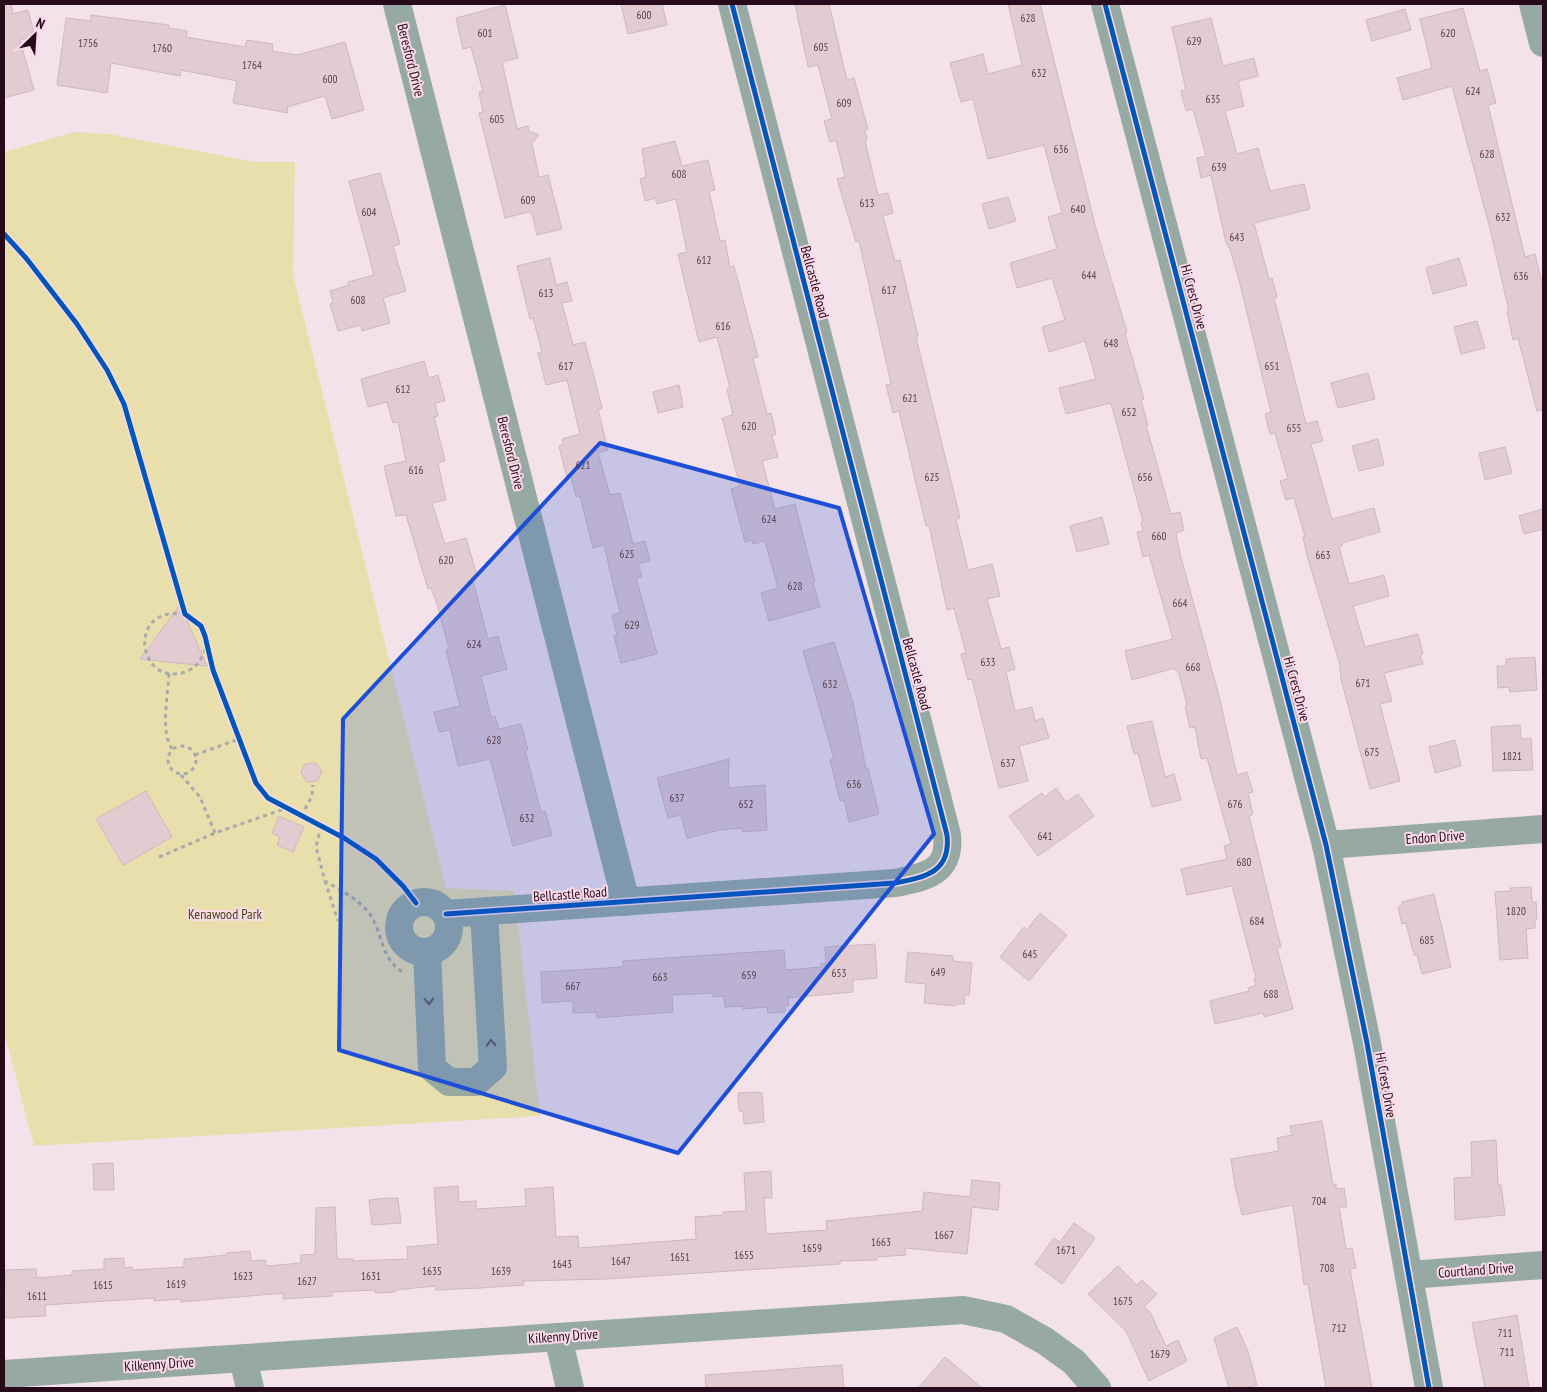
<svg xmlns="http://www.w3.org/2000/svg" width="1547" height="1392" font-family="'PT Sans Narrow',sans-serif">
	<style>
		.green { fill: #e8dfac }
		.building { fill: #e3cbd2; stroke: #cfb8bf }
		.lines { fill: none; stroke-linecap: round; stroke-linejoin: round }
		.path { stroke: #a7abaa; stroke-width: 3; stroke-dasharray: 4 4; stroke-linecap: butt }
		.minor { stroke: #96aaa3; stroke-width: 28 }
		.cycleway-casing { stroke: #fbdae9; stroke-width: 8 }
		.cycleway { stroke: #0057b8; stroke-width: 5 }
		.oneway { stroke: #5e5a5f }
		.marked { fill: #1d4ed8; fill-opacity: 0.2; stroke: #1d4ed8; stroke-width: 4; stroke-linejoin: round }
		.labels { text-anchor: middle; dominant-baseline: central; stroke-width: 4; stroke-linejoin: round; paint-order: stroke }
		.number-label { font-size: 11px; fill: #573c4a }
		.street-label { font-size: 14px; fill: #270b1b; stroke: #fbdae9 }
		.park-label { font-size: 14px; fill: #454416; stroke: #fbdae9 }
	</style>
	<rect width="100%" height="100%" fill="#f3e2ea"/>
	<!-- green -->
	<path class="green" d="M75,132L109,134L256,162H295L293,274L446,888L514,891L540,1116L34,1146L4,1031V152Z"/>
	<!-- building -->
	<g class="building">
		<path d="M4,4H11L13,14L28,10L35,36L20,40L34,90L4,98Z"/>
		<path d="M621,4H662L667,25L628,34Z"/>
		<path d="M795,4H829L847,80L854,78L868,129L865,130L867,140L865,141L878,195L888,193L893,213L883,216L895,261L900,260L918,336L916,337L960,518L956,519L968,570L992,564L1000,596L987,599L1001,649L1009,647L1015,669L1006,672L1015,711L1032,707L1035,721L1043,718L1049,738L1019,746L1028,781L999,788L972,679L968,680L961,654L966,653L954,608L947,610L929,525L926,526L899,411L893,413L886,385L891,384L859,241L856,242L837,179L845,177L836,140L830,142L824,121L832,119L818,65L808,67Z"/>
		<path d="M1008,4H1040L1095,225L1127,332L1125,333L1144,399L1141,400L1148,425H1146L1171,514L1180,512L1184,530L1176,533L1180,554L1219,696L1237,775L1247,772L1253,792L1248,793L1253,814L1249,816L1281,947L1277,948L1293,1009L1264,1017L1263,1013L1215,1024L1210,1001L1249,991L1248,988L1256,985L1254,979L1256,978L1232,886L1187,895L1181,869L1227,859L1224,846L1231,844L1207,758L1201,759L1195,727L1190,728L1185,706L1187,705L1178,670L1176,671L1175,668L1132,680L1125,651L1173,639L1149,555L1143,557L1137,532L1143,531L1141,522H1143L1111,403L1066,414L1059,388L1096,379L1085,341L1049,352L1042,327L1065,320L1052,278L1017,288L1010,263L1057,249L1048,217L1062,213L1044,145L988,159L973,99L961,102L950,63L983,54L988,74L1022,65Z"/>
		<path d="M505,5L518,58L502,62L517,129L528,126L529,131L539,135L532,143L539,177L548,175L562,229L537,235L532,214L529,212L505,218L479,113L483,112L479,92H483L471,47L463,49L456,18Z"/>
		<path d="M1463,8L1480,71L1487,69L1496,103L1488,105L1489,109L1525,257L1535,254L1543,287V410L1537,411L1518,338L1513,340L1507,312L1509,311L1490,229L1452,86L1403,100L1397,78L1432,68L1420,19Z"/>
		<path d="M1405,9L1411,30L1372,41L1366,20Z"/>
		<path d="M91,15L169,25V28L187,31L186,37L245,47L247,40L273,44L272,51L297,55L345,42L364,110L332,119L325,96L287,107L288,113L233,103L237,81L181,70L180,76L111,63L107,93L57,85L66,18L91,21Z"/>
		<path d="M1211,18L1223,66L1254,58L1258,76L1238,81L1244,106L1225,111L1237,154L1258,148L1270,191L1304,184L1310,209L1254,223L1269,279L1272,278L1277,297L1274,298L1306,424L1317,421L1323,441L1311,444L1332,519L1374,508L1380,532L1342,543V546L1339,547L1349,584L1384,575L1389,596L1353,606L1365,647L1418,634L1423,654L1420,655L1423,664L1384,673L1392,701L1380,704L1400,781L1370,789L1341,679L1340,665L1308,559L1303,537H1305L1294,498L1286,500L1280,481L1288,479L1275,433L1270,434L1265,414L1271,412L1240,284L1230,249L1226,243L1211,175L1201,178L1197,158L1206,156L1193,109L1186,111L1181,91L1186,90L1172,27Z"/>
		<path d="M675,141L682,166L708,160L715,190L709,191L720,241L725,240L730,267L734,266L758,357L753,358L767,414L771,413L776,434L772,436L778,457L762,461L775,509L795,504L815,582L813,583L820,607L769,621L761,593L778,588L765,541L753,544L752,540L745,542L731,489L740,486L722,418L733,415L727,389L730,388L717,337L699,342L678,254L687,252L676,199L657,204L655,198L645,201L640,179L646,177L642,149Z"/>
		<path d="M380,173L400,244L393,246L406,291L383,298L390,323L362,331L361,325L338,331L330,304L333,303L330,291L349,285L348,282L374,275L349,181Z"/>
		<path d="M1008,197L1016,221L989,229L982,204Z"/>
		<path d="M550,258L556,285L567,282L572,301L562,303L573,345L585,342L602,408L598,409L608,450L598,453L610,495L620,493L633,544L645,541L650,561L638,564L642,577L636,578L657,654L621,663L614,636L617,635L612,615L620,613L604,545L593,548L580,496L576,497L571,477L567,478L559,446L563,445L562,439L580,434L567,380L546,385L538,353L542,352L533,318L530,319L517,266Z"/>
		<path d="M1459,258L1467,285L1433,294L1426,268Z"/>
		<path d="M1477,321L1485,348L1461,354L1454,327Z"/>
		<path d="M424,361L429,378L438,375L445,401L435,403L438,416L434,417L445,461L438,463L446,500L432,503L445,544L466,538L477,575L472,577L488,639L498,636L507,669L481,676L491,717L495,716L499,729L521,724L528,750H525L541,812L545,811L552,835L513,846L490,759L458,766L450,730L439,732L434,712L460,706L446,650L449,649L437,604L431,588L428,589L406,515L396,516L384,466L406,461L398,422L393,423L387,402L368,407L361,379Z"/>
		<path d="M1368,373L1375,399L1338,408L1331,383Z"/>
		<path d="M679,385L683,407L658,413L653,392Z"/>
		<path d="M1378,439L1384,465L1359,471L1352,446Z"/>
		<path d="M1505,447L1512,473L1485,480L1479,453Z"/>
		<path d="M1543,509V529L1524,534L1519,516Z"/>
		<path d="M1102,517L1109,544L1077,552L1070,526Z"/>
		<path d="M180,605L207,666L140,659Z"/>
		<path d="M834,642L853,703L866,769L868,768L879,814L849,822L844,800L840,801L830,760L834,759L803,651Z"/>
		<path d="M1535,657L1537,690L1510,692L1509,687L1498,688L1497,666H1506V659Z"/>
		<path d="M1152,721L1165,777L1174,774L1181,800L1152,807L1138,753L1134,754L1127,726Z"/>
		<path d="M1520,725L1521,739L1531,738L1533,770L1493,771L1491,727Z"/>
		<path d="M1455,740L1461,766L1435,773L1429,747Z"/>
		<path d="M729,759L728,788L765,785L767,830L743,832L742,828L720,830L687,838L681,815L668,818L657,778Z"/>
		<path d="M316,763L322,772L317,781L307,782L301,773L305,764Z"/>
		<path d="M1056,788L1066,802L1078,794L1094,816L1038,856L1009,816L1042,793L1045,797Z"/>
		<path d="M146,791L172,837L123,865L96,819Z"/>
		<path d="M279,816L304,827L293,852L277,845L280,837L272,833Z"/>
		<path d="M1531,887L1532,902H1536L1537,919H1535V928L1526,929L1528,958L1500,960L1495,892L1510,891V888Z"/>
		<path d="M1434,894L1451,967L1422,974L1417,955H1414L1406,923L1402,924L1398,907L1403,905L1402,902Z"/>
		<path d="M1040,913L1067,935L1029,981L1000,957L1024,927L1027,930Z"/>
		<path d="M875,944L877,978L853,980V992L788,998L789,1005L785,1006V1012L768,1013L767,1007L743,1009V1006L725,1007L724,996L713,997V993L672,995L673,1012L597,1018L596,1012L573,1013V1002L570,1001L542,1003L541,972L623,967V961L784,950L786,970L821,967V964L826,963L825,947Z"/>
		<path d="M908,952L953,956V961L972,963L969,995H965L964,1004H955V1006L924,1003L926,984L905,982Z"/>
		<path d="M756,1092L762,1093L764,1122L744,1124L743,1111H739L738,1093Z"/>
		<path d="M1322,1121L1333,1185L1336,1184V1189L1344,1188L1347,1207H1339L1346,1249L1352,1248L1356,1268L1350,1269L1372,1388H1326L1308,1284L1304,1285L1293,1205L1242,1215L1235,1186L1231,1159L1279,1151L1277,1138L1292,1135L1290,1126Z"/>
		<path d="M1496,1140L1498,1185H1501L1505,1215L1455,1220L1454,1178L1472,1177L1471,1142Z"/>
		<path d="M113,1163L114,1190H94L93,1164Z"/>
		<path d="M771,1171L772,1198H764L766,1234L827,1230L826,1221L922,1211L924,1192L970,1197L972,1180L1000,1183L998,1210L972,1207L967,1254L905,1248L906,1255L877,1257V1260L840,1261V1264L606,1279L523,1281L524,1285L480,1288L436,1290L435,1286L395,1290V1292L375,1293V1290L332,1292V1296L283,1299V1293L181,1302V1299L154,1301V1298L45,1305L46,1316L4,1318L5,1270L36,1269L37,1278L72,1275V1271L104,1269V1259L124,1258V1268L132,1267V1270L184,1267V1259L227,1255V1253L250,1251L251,1261L266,1260V1266L301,1263V1255L315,1254L316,1208L335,1207L337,1259H353V1261L408,1259L407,1247L438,1244L434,1188L458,1186L459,1202L476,1201V1209L526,1206L525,1189L553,1187L556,1237L578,1236L579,1248L696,1239L695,1217L723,1215V1212L746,1211L744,1173Z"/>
		<path d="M388,1198H398L401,1223L372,1225L369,1200Z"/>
		<path d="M1074,1223L1095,1238L1062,1284L1035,1264L1054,1238L1060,1242Z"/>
		<path d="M1118,1266L1137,1285L1142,1280L1157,1294L1144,1307L1150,1312L1166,1346L1178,1340L1187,1361L1149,1381L1126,1331L1088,1294Z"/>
		<path d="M1517,1315L1529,1388H1485L1472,1323Z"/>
		<path d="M1237,1327L1248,1351L1257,1385L1245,1388H1229L1214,1338Z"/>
		<path d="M945,1357L982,1388H918Z"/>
		<path d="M842,1365L844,1388H706L705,1375Z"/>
	</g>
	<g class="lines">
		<!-- path -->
		<g class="path">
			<path d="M185,614C125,605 138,688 185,672C197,668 203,658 206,646"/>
			<path d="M169,674C168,697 160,729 172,749"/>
			<circle cx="182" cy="760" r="14"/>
			<path d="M195,755L239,739"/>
			<path d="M181,775L200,797L215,833"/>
			<path d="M301,816L312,796L313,785"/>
			<path d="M321,826L316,847L325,881C339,890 359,899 369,913C383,932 380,959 403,972"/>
			<path d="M159,857L215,833L287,808"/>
			<path d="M325,881L338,921"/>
		</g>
		<!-- minor -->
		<g class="minor">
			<path d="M397,4L626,902"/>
			<path d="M1105,4L1326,845L1367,1043L1429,1388"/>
			<path d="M1533,4L1543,43"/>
			<path d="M1326,845L1543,829"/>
			<circle cx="424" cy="927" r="25"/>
			<path d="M446,914L895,883C926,877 951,872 947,835L732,4"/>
			<path d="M427,952L432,1068L449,1082H476L493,1067L484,912"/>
			<path d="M1409,1275L1543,1265"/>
			<path d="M558,1337L570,1388"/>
			<path d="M243,1359L250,1388"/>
			<path d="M4,1374L963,1310L1006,1319L1045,1341L1074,1362L1097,1388"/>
		</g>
		<defs>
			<g id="cycleway">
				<path d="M1105,4L1326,845L1367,1043L1429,1388"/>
				<path d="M4,234L26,258L77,324L107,370L124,404L185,614L201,626L205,636L213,670L256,783L268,798L344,838L376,859L403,886L416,903"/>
				<path d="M446,914L895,883C926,877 951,872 947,835L732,4"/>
			</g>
		</defs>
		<!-- cycleway casing -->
		<use href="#cycleway" class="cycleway-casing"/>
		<!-- cycleway -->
		<use href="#cycleway" class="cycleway"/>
	</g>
	<!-- one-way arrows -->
	<defs><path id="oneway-chevron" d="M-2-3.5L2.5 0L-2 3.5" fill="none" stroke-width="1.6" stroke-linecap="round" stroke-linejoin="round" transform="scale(1.25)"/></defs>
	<g class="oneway">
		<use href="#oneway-chevron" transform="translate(429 1001) rotate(87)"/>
		<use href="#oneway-chevron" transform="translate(491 1043) rotate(-93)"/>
	</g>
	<!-- marked area -->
	<path class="marked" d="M600,443L839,508L934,834L678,1153L339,1050L343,719Z"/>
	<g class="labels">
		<!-- number labels -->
		<g class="number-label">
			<text x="644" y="15">600</text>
			<text x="1028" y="18">628</text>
			<text x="485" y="33">601</text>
			<text x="1448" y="33">620</text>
			<text x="1194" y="41">629</text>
			<text x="88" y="43">1756</text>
			<text x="821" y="47">605</text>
			<text x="162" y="48">1760</text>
			<text x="252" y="65">1764</text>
			<text x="1039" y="73">632</text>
			<text x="330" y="79">600</text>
			<text x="1473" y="91">624</text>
			<text x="1213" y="99">635</text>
			<text x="844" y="103">609</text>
			<text x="497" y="119">605</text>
			<text x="1061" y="149">636</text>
			<text x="1487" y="154">628</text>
			<text x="1219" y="167">639</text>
			<text x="679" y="174">608</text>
			<text x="528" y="200">609</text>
			<text x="867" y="203">613</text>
			<text x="1078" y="209">640</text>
			<text x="369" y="212">604</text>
			<text x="1503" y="217">632</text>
			<text x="1237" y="237">643</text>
			<text x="704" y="260">612</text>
			<text x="1089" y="275">644</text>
			<text x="1521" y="276">636</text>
			<text x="889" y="290">617</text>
			<text x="546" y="293">613</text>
			<text x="358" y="300">608</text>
			<text x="723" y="326">616</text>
			<text x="1111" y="343">648</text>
			<text x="566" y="366">617</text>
			<text x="1272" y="366">651</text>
			<text x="403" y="389">612</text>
			<text x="910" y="398">621</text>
			<text x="1129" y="412">652</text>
			<text x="749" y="426">620</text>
			<text x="1294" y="428">655</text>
			<text x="583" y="465">621</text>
			<text x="416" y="470">616</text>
			<text x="932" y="477">625</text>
			<text x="1145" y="477">656</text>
			<text x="769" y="519">624</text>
			<text x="1159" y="536">660</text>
			<text x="627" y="554">625</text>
			<text x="1323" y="555">663</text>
			<text x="446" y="560">620</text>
			<text x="795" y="586">628</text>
			<text x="1180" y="603">664</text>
			<text x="632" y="625">629</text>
			<text x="474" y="644">624</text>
			<text x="988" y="662">633</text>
			<text x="1193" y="667">668</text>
			<text x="1363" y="683">671</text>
			<text x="830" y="684">632</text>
			<text x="494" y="740">628</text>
			<text x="1372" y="752">675</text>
			<text x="1512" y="756">1821</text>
			<text x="1008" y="763">637</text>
			<text x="854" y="784">636</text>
			<text x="677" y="798">637</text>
			<text x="746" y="804">652</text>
			<text x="1235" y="804">676</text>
			<text x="527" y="818">632</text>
			<text x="1045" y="836">641</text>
			<text x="1244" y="862">680</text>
			<text x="1516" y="911">1820</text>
			<text x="1257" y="921">684</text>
			<text x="1427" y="940">685</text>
			<text x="1030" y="954">645</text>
			<text x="938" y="972">649</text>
			<text x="839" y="973">653</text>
			<text x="749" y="975">659</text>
			<text x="660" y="977">663</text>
			<text x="573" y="986">667</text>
			<text x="1271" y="994">688</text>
			<text x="1319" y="1201">704</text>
			<text x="944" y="1235">1667</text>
			<text x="881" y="1242">1663</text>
			<text x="812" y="1248">1659</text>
			<text x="1066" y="1250">1671</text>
			<text x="744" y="1255">1655</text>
			<text x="680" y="1257">1651</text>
			<text x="621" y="1261">1647</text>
			<text x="562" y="1264">1643</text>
			<text x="1327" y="1268">708</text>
			<text x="432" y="1271">1635</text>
			<text x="501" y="1271">1639</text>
			<text x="243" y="1276">1623</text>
			<text x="371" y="1276">1631</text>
			<text x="307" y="1281">1627</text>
			<text x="176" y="1284">1619</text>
			<text x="103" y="1285">1615</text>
			<text x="37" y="1296">1611</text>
			<text x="1123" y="1301">1675</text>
			<text x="1339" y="1328">712</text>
			<text x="1505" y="1333">711</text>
			<text x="1507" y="1352">711</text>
			<text x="1160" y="1354">1679</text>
		</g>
		<!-- street labels -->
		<g class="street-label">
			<text transform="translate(411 60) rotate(76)">Beresford Drive</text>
			<text transform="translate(815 282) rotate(75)">Bellcastle Road</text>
			<text transform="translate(1194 297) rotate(75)">Hi Crest Drive</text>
			<text transform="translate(511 453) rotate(76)">Beresford Drive</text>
			<text transform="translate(917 674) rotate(75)">Bellcastle Road</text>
			<text transform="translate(1297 689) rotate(75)">Hi Crest Drive</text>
			<text transform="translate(1435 837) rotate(-4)">Endon Drive</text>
			<text transform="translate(570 894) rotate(-4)">Bellcastle Road</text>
			<text transform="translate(1386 1085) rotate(80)">Hi Crest Drive</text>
			<text transform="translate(1476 1270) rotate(-4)">Courtland Drive</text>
			<text transform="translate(563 1336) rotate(-4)">Kilkenny Drive</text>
			<text transform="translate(159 1364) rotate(-4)">Kilkenny Drive</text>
		</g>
		<!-- park labels -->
		<g class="park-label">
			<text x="225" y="914">Kenawood Park</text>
		</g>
	</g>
	<!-- border -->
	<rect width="1547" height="1392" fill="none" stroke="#270b1b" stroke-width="10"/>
	<!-- north arrow -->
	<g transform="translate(35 35) rotate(25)" stroke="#fbdae9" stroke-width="4" paint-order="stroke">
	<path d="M0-4L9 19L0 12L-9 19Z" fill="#270b1b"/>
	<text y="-8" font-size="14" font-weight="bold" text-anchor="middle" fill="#270b1b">N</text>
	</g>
</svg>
